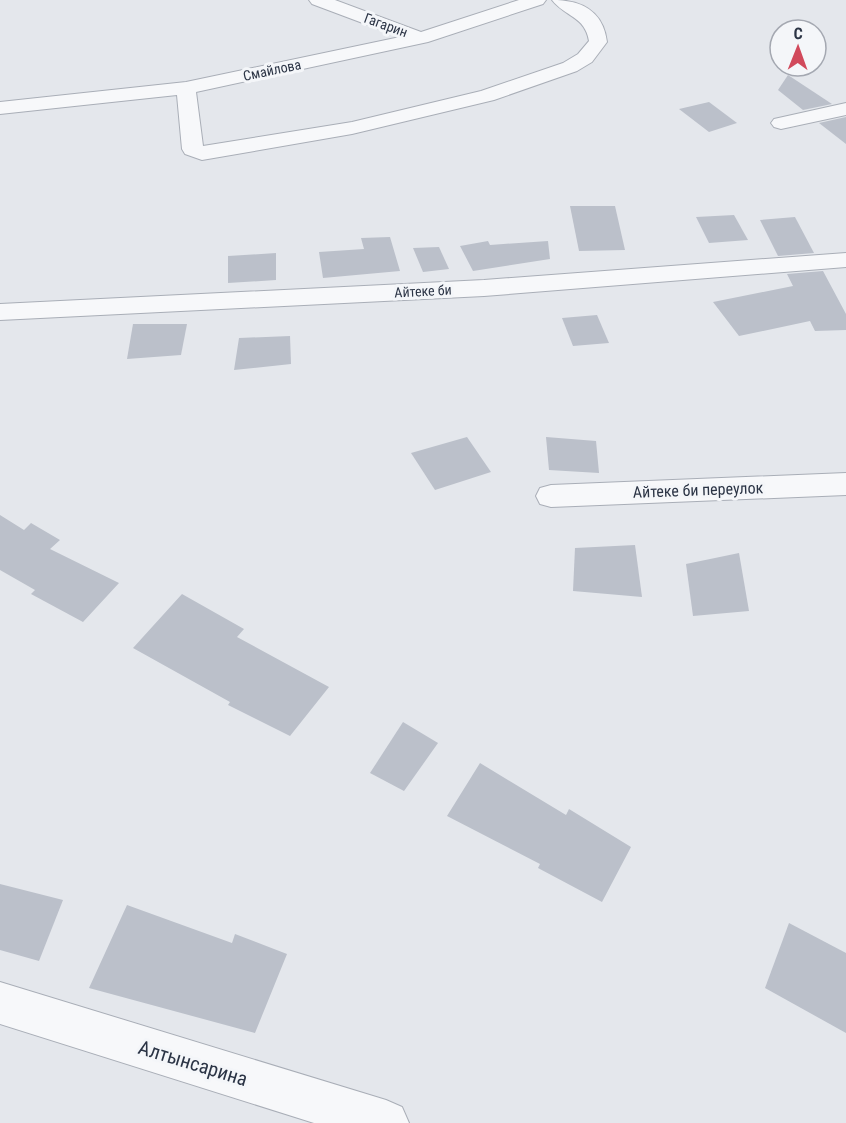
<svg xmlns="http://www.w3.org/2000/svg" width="846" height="1123" font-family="'Roboto Condensed',sans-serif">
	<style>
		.building { fill: #bbc0ca }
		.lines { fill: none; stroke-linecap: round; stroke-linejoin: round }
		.street-casing { stroke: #a9aeb7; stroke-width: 2 }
		.street { fill: #f7f8fa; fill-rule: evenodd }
		.labels { text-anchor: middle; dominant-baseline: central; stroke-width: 6; stroke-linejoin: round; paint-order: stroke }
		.far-street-label { font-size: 14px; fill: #2b3445; stroke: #f4f6f9 }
		.street-label { font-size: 16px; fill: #2b3445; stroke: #f4f6f9 }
		.near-street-label { font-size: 20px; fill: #2b3445; stroke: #f4f6f9 }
	</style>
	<rect width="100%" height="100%" fill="#e4e7ec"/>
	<!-- building -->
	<g class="building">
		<path d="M788,75L832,104L803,110L778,90Z"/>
		<path d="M709,102L737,123L709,132L679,109Z"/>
		<path d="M846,117V144L819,123Z"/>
		<path d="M570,206H615L625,250L579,251Z"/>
		<path d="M734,215L748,240L709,243L696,217Z"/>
		<path d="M795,217L814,253L778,256L760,220Z"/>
		<path d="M390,237L400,271L323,278L319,252L364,249L361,238Z"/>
		<path d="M488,241L490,245L548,241L550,259L473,271L460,246Z"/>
		<path d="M439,247L449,269L423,272L413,248Z"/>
		<path d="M276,253V280L228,283V256Z"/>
		<path d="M823,271L846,314V330L815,331L810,321L739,336L713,302L793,286L787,274Z"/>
		<path d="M597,315L609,343L573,346L562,318Z"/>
		<path d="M133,324H187L181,355L127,359Z"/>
		<path d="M290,336L291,364L234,370L239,338Z"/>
		<path d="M467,437L491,472L435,490L411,453Z"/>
		<path d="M546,437L596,441L599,473L549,470Z"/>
		<path d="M0,515L24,530L31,523L60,540L50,549L119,583L83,622L31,594L35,590L0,570Z"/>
		<path d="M635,545L642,597L573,591L575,548Z"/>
		<path d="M739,553L749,611L693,616L686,564Z"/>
		<path d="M182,594L244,629L237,637L329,687L290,736L228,705L230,702L133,648Z"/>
		<path d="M403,722L438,743L404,791L370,773Z"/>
		<path d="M480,763L566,815L569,809L631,847L602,902L538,868L540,864L447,816Z"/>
		<path d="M0,884L63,900L39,961L0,950Z"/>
		<path d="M127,905L232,943L235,934L287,954L255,1033L89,988Z"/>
		<path d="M789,923L846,953V1033L765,988Z"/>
	</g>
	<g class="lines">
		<defs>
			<g id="street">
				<path d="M309,0H335L421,32L519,0H546L543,4L428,42L196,92L203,146L352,122L481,91L563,63L578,54L589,41C585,16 565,17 552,0C581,0 603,10 607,42L592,62L577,71L494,100L352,134L202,160L185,154L182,149L177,95L0,114V102L186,82L400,37L312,4Z"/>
				<path d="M846,103V115L781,129L774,127L771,123L774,119Z"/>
				<path d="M846,253V267L484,296L0,320V304L484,280Z"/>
				<path d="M846,473V495L551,507L540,504L536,496L540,488L551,485Z"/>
				<path d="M0,982L386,1100L402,1107L409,1123H314L0,1024Z"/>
			</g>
		</defs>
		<!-- street casing -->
		<use href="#street" class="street-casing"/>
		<!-- street -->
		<use href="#street" class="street"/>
	</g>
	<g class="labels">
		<!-- far-street labels -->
		<g class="far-street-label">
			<text transform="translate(386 25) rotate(20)">Гагарин</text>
			<text transform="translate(272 70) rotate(-12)">Смайлова</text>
			<text transform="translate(423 291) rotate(-3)">Айтеке би</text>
		</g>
		<!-- street labels -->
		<g class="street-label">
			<text transform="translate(698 490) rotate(-2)">Айтеке би переулок</text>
		</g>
		<!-- near-street labels -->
		<g class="near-street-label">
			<text transform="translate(193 1063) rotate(17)">Алтынсарина</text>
		</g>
	</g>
	<!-- north arrow -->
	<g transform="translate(798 48) rotate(1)"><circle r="28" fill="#f4f6f9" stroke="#a4a8b1" stroke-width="1.5"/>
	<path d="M0-4.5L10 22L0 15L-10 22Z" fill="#d1495b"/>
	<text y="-9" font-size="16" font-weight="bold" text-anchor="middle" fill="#2b3445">С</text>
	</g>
</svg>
